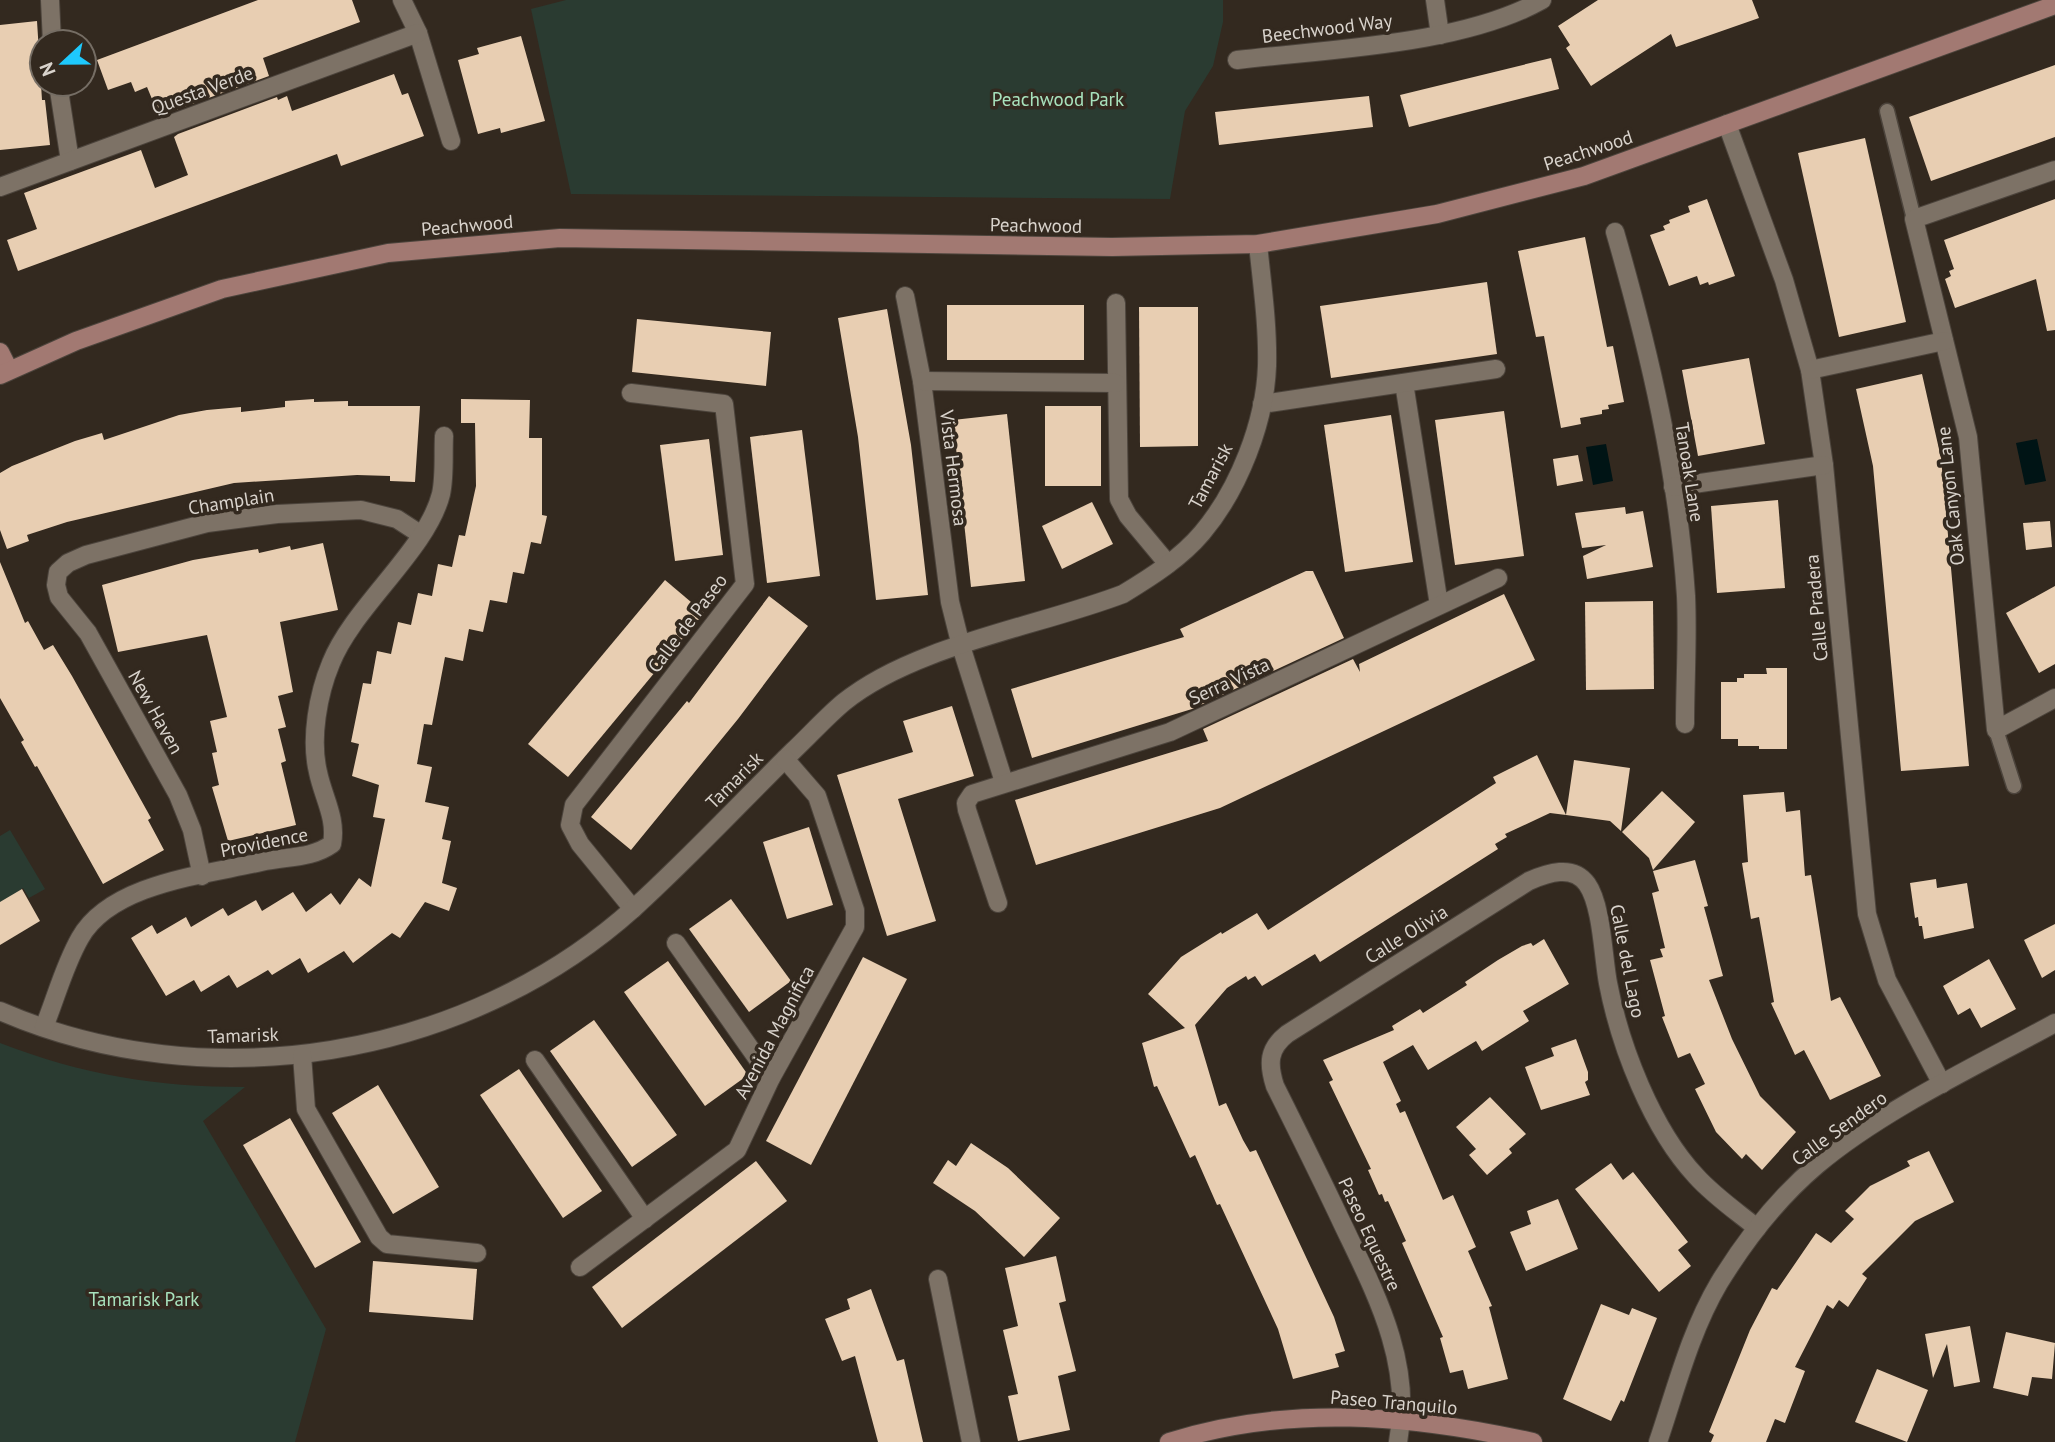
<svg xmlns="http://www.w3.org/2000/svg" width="2055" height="1442" font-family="'PT Sans',sans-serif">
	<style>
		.green { fill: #2a3b31 }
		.water { fill: #001415 }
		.building { fill: #e8ceb2 }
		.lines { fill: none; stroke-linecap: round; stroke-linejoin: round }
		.lane-casing { stroke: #4c443c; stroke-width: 17 }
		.street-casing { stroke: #4c443c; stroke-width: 20 }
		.secondary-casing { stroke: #4c443c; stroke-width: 20 }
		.lane { stroke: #7d7266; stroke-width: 14 }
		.street { stroke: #7d7266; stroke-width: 18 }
		.secondary { stroke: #a27972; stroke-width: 18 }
		.labels { text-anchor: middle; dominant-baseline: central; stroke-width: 7; stroke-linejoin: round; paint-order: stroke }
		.street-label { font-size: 19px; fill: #d9d3cc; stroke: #33291f }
		.park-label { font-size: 19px; fill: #a8e2bd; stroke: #33291f }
	</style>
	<rect width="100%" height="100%" fill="#33291f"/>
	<!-- green -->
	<g class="green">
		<path d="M566,0H1223V22L1213,66L1185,111L1170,199L571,194L531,9Z"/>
		<path d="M10,830L45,889L29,898L23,888L0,905V836Z"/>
		<path d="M0,1043C83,1075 157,1087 245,1087L203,1121L326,1329L295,1442H0Z"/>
	</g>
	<!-- water -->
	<g class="water">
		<path d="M2037,439L2046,481L2025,485L2016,443Z"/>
		<path d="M1606,444L1613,481L1593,485L1586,447Z"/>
	</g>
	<!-- building -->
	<g class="building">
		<path d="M258,0H352L360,22L263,58L269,76L159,116L147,87L135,92L131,82L108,90L97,60Z"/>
		<path d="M1598,0H1752L1759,18L1676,47L1671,34L1591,86L1566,48L1570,45L1558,26Z"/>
		<path d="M37,21L42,100H45L50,145L0,150V25Z"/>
		<path d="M521,36L545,121L501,133L500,128L478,134L458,60L479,54L477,48Z"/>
		<path d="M1551,58L1559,89L1409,127L1400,95Z"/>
		<path d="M2055,65V137L1931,181L1909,117Z"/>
		<path d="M394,74L402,95L408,93L424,136L341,166L337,154L18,271L7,240L37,229L24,193L141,150L155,188L188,175L174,137L178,134L277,97L278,100L287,96L292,111Z"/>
		<path d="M1369,96L1373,127L1219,145L1215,112Z"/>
		<path d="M1865,138L1906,322L1839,337L1798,153Z"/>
		<path d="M1707,199L1735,276L1709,285L1708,282L1700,285L1697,276L1669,286L1650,235L1665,230L1663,226L1670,223L1669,220L1690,212L1688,206Z"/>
		<path d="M2055,199V330L2047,331L2036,279L1955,308L1945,279L1951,276L1949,271L1954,269L1944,240Z"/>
		<path d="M1585,237L1607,347L1613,346L1624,402L1608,405L1609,409L1602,410V414L1580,418L1581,424L1561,428L1544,336L1536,337L1518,251Z"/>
		<path d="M1487,282L1497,354L1331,378L1320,306Z"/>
		<rect x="947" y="305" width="137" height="55"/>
		<path d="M1139,307H1198V446L1140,447Z"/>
		<path d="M887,309L911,445L928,595L876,600L858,437L838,318Z"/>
		<path d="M637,319L771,332L766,386L632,372Z"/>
		<path d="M1749,358L1765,444L1698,456L1682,370Z"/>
		<path d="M1922,374L1941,458L1969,766L1901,771L1873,466L1856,389Z"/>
		<path d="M314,399V402L348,401V406H420L415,482L390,481V476L357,475L234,483L67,522L27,535L29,541L7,549L0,530V473L12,466L75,441L102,433L104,440L179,415L207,410L241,407V412L285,407V401Z"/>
		<path d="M461,399L530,400L529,438H542V515L547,516L541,544L531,542L524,574L513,572L507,603L490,600L483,632L469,629L463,661L445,657L432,725L424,724L417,764L432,767L425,802L449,807L442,839L451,841L442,883L457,888L449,911L425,902L400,938L392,933L353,963L344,951L308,973L300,958L272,975L268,970L237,988L229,975L201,992L194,980L166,996L131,938L152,925L157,934L186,917L191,927L223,908L228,916L256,900L262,911L293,892L306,912L331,893L340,905L359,878L371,887L385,819L373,817L379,785L352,776L359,744L351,742L363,683L371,684L377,651L391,654L398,622L411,625L418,593L432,596L438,564L452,567L459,535L465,536L476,486L475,423H461Z"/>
		<rect x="1045" y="406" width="56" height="80"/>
		<path d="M1504,411L1524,556L1455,565L1435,420Z"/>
		<path d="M1007,414L1025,581L971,587L953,420Z"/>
		<path d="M1391,415L1413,562L1345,572L1324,425Z"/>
		<path d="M802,430L820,576L767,583L750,437Z"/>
		<path d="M709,439L723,555L675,561L660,445Z"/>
		<path d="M1578,455L1583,481L1557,486L1553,459Z"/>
		<path d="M1778,500L1785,588L1717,593L1711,506Z"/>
		<path d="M1092,502L1113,544L1062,569L1042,526Z"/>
		<path d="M1625,507L1626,514L1643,511L1653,567L1587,579L1583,556L1606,545L1582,548L1575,513Z"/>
		<path d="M2050,521L2052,547L2026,550L2023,523Z"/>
		<path d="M323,543L338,610L280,622L293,692L278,696L286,727L278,729L286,761L281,763L296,825L228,841L212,787L219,785L212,753L217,752L210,721L227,717L207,635L118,652L102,585L193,560L258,549L259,553L290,546L291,550Z"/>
		<path d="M0,562L25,623L28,621L44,650L53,645L72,676L151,818L148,820L164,850L103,884L37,766L35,767L21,742L24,740L0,698Z"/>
		<path d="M1306,571H1313L1344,638L1192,709L1032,758L1011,689L1184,637L1180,629Z"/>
		<path d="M665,580L704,613L568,777L528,744Z"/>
		<path d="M2055,586V664L2039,673L2006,613Z"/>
		<path d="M1504,594L1535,660L1220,808L1036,865L1015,800L1208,741L1203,729L1353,659L1360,672L1359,664Z"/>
		<path d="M769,596L808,626L738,719L631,850L591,817L687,701L689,703Z"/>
		<path d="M1653,601L1654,689L1586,690L1585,602Z"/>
		<path d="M1766,668H1787V749H1759V746H1738V739H1721V682H1737V678H1744V674H1767Z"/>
		<path d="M952,706L974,776L898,799L936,921L887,936L837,775L913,752L903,721Z"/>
		<path d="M1537,755L1566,815L1550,813L1505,834L1507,837L1495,844L1498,849L1320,962L1315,954L1262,986L1255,976L1248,980L1246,976L1227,988L1195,1025L1219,1106L1226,1103L1243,1140L1250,1152L1256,1150L1334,1317L1345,1351L1335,1354L1339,1367L1293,1379L1278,1329L1220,1204L1217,1205L1195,1155L1190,1158L1157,1086L1154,1087L1142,1043L1185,1028L1148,994L1181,957L1221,932L1222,934L1257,913L1268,930L1496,783L1493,777Z"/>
		<path d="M1574,760L1630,768L1621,831L1610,821L1566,815Z"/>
		<path d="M1662,791L1695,822L1653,870L1649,858L1622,832Z"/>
		<path d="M1784,792L1786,812L1800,810L1805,876L1811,875L1831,1001L1840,997L1881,1076L1830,1100L1804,1050L1795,1055L1771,1003L1774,1002L1759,917L1751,919L1742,863L1748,862L1743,795Z"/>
		<path d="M809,827L833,905L787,919L763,842Z"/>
		<path d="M1695,860L1708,906L1704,907L1723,976L1709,980L1732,1039L1760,1096L1796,1132L1762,1170L1746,1154L1742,1159L1716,1132L1695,1089L1705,1084L1690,1053L1678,1058L1662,1017L1665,1016L1650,960L1663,957L1660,949L1665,948L1652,893L1659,891L1653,871Z"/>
		<path d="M1936,879L1937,888L1967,883L1974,928L1924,939L1922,926H1919L1918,917L1915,918L1910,883Z"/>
		<path d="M22,889L40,921L0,945V902Z"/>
		<path d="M731,899L791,981L749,1012L689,929Z"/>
		<path d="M2055,924V970L2042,978L2024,940Z"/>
		<path d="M1544,939L1569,984L1523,1011L1529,1021L1482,1051L1476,1041L1428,1070L1413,1045L1383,1062L1401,1101L1396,1104L1400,1113L1405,1111L1443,1200L1453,1195L1476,1247L1468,1251L1492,1306L1489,1307L1508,1379L1468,1389L1463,1370L1450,1373L1440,1338L1443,1337L1402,1243L1406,1241L1388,1201L1385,1202L1382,1194L1379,1195L1368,1170L1371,1169L1329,1082L1333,1080L1323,1060L1394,1030L1392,1026L1420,1009L1423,1013L1467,985L1465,982L1498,960L1522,946L1531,943L1533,946Z"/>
		<path d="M863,957L907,979L811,1165L766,1141Z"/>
		<path d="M1989,959L2016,1009L1981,1028L1970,1008L1958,1015L1943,986Z"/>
		<path d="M668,961L748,1075L705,1106L624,992Z"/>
		<path d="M594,1020L677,1135L632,1167L550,1051Z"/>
		<path d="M1576,1039L1588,1072V1080L1585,1082L1590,1095L1541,1110L1525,1067L1554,1056L1551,1048Z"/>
		<path d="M519,1069L602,1191L563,1218L480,1095Z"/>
		<path d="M378,1085L439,1187L393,1214L332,1113Z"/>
		<path d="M1490,1097L1526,1134L1509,1149L1512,1153L1487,1175L1469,1155L1476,1149L1456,1127Z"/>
		<path d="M290,1118L361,1242L315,1268L243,1145Z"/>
		<path d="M971,1143L1008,1168L1060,1218L1024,1257L975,1211L933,1183L948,1160L956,1166Z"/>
		<path d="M1929,1151L1954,1202L1915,1221L1862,1274L1867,1278L1848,1307L1839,1300L1833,1309L1827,1305L1795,1367L1805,1371L1785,1423L1775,1419L1766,1442H1711L1714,1435L1709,1432L1750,1330L1772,1288L1777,1290L1816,1233L1831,1243L1854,1219L1845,1211L1870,1186L1910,1166L1907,1161Z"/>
		<path d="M756,1161L787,1201L622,1328L592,1287Z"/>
		<path d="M1611,1163L1623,1180L1633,1172L1688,1242L1678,1250L1691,1266L1659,1292L1575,1189Z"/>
		<path d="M1558,1199L1578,1249L1526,1271L1510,1232L1531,1224L1527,1211Z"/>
		<path d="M1056,1256L1066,1301L1059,1303L1076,1371L1058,1376L1070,1430L1018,1441L1008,1396L1018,1394L1003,1330L1018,1326L1005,1268Z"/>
		<path d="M373,1261L477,1269L473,1320L369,1312Z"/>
		<path d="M871,1289L897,1361L904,1359L923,1442H878L855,1356L842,1361L825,1319L850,1309L847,1299Z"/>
		<path d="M1601,1304L1629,1315L1632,1308L1657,1318L1624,1402L1621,1400L1611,1421L1563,1399Z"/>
		<path d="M1970,1326L1980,1382L1954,1387L1947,1344L1933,1378L1925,1334Z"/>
		<path d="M2006,1332L2055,1343L2052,1379L2032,1377L2028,1396L1993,1388Z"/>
		<path d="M1877,1369L1928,1390L1907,1442L1855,1422Z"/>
	</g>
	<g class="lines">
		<defs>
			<g id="lane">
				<path d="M1887,111L1914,219"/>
				<path d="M1996,730L2014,786"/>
			</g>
			<g id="street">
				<path d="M50,0L52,42"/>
				<path d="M402,0L418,33L451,141"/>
				<path d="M1435,0L1440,35"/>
				<path d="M1237,60C1329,49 1462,45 1542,0"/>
				<path d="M58,84L70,161"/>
				<path d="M1727,124L1784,280L1810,370L1824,465L1867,914L1887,980L1942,1084"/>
				<path d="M2055,170L1914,219L1968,437L1996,730L2055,698"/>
				<path d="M0,187L418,33"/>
				<path d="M1615,232C1649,350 1678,473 1686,596C1688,639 1685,682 1685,724"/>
				<path d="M905,296L922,381L950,602L961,646L1004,782"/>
				<path d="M1116,303L1119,499L1128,516L1168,564"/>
				<path d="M1810,370L1944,341"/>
				<path d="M922,381L1116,383"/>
				<path d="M1404,383L1439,605"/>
				<path d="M631,393L724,404L745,584L574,805L570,825L580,844L633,909"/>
				<path d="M1262,404L1496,369"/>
				<path d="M1673,487L1824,465"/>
				<path d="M202,876L192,830L178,795L88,633L59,597L56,585L58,572L68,563L86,555L207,523L277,514L361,510L397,519L420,534"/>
				<path d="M998,903L967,810L966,803L972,794L1170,732L1498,578"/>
				<path d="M676,943L771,1078"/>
				<path d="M0,1011C207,1101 466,1059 634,908C689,858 740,803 793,751C810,735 826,717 844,702C915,645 1037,627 1123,594C1151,577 1181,558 1202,533C1239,489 1265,422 1267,366C1268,325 1262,284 1258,244"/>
				<path d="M44,1027C56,998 64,966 80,938C111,883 205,875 261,862C287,856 311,859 332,844C337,818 323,797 318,772C310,739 318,694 331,663C353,607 427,550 441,494C445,476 443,454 444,436"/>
				<path d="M302,1055L306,1109L379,1237L387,1244L477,1253"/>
				<path d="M535,1060L645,1219"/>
				<path d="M580,1267L737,1150L771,1078L855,927V910L817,796L785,759"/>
				<path d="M938,1279L971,1442"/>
				<path d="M1398,1442C1413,1363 1376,1294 1343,1225C1321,1178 1298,1132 1275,1086C1268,1064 1268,1049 1287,1034L1529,881C1547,873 1573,864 1587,884C1602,905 1603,957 1608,983C1620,1046 1652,1129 1696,1176C1714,1196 1736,1211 1757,1228"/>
				<path d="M1658,1442C1676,1389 1690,1332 1719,1283C1746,1239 1778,1198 1817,1165C1882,1110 1980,1064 2055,1023"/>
			</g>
			<g id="secondary">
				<path d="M0,352L9,370"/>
				<path d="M0,375L76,341L222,289L388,253L560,238L1112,247L1258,244L1437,214L1584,176L2055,5"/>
				<path d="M1169,1442C1288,1404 1412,1415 1533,1442"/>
			</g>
		</defs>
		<!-- lane casing -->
		<use href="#lane" class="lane-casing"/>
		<!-- street casing -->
		<use href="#street" class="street-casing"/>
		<!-- secondary casing -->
		<use href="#secondary" class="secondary-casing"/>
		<!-- lane -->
		<use href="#lane" class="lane"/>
		<!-- street -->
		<use href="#street" class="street"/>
		<!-- secondary -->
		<use href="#secondary" class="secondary"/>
	</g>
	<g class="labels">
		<!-- street labels -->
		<g class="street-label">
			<text transform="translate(1327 28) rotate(-7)">Beechwood Way</text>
			<text transform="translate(202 90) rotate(-20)">Questa Verde</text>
			<text transform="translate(1588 150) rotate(-18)">Peachwood</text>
			<text transform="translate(467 225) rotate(-5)">Peachwood</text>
			<text transform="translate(1036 225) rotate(1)">Peachwood</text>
			<text transform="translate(954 468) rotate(83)">Vista Hermosa</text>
			<text transform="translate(1690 472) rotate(81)">Tanoak Lane</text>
			<text transform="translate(1210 476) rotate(-62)">Tamarisk</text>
			<text transform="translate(1950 496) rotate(-96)">Oak Canyon Lane</text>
			<text transform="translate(231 501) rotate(-9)">Champlain</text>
			<text transform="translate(1816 608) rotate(-95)">Calle Pradera</text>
			<text transform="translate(687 623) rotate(-53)">Calle de Paseo</text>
			<text transform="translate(1229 681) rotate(-25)">Serra Vista</text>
			<text transform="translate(156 712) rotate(61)">New Haven</text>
			<text transform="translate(734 780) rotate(-45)">Tamarisk</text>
			<text transform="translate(264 842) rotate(-11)">Providence</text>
			<text transform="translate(1406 934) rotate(-32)">Calle Olivia</text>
			<text transform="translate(1628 961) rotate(79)">Calle del Lago</text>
			<text transform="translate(774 1032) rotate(-62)">Avenida Magnifica</text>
			<text transform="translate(243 1035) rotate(-2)">Tamarisk</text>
			<text transform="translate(1839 1128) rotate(-36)">Calle Sendero</text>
			<text transform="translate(1370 1234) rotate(65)">Paseo Equestre</text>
			<text transform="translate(1394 1402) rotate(5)">Paseo Tranquilo</text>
		</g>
		<!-- park labels -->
		<g class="park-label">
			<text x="1058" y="99">Peachwood Park</text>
			<text x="144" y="1299">Tamarisk Park</text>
		</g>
	</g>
	<!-- north arrow -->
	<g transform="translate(63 63) rotate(248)"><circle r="33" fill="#33291f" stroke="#756d64" stroke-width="2"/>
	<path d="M0-5L12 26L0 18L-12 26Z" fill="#1ec9fd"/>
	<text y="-10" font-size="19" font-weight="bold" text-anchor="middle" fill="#d9d3cc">N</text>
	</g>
</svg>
